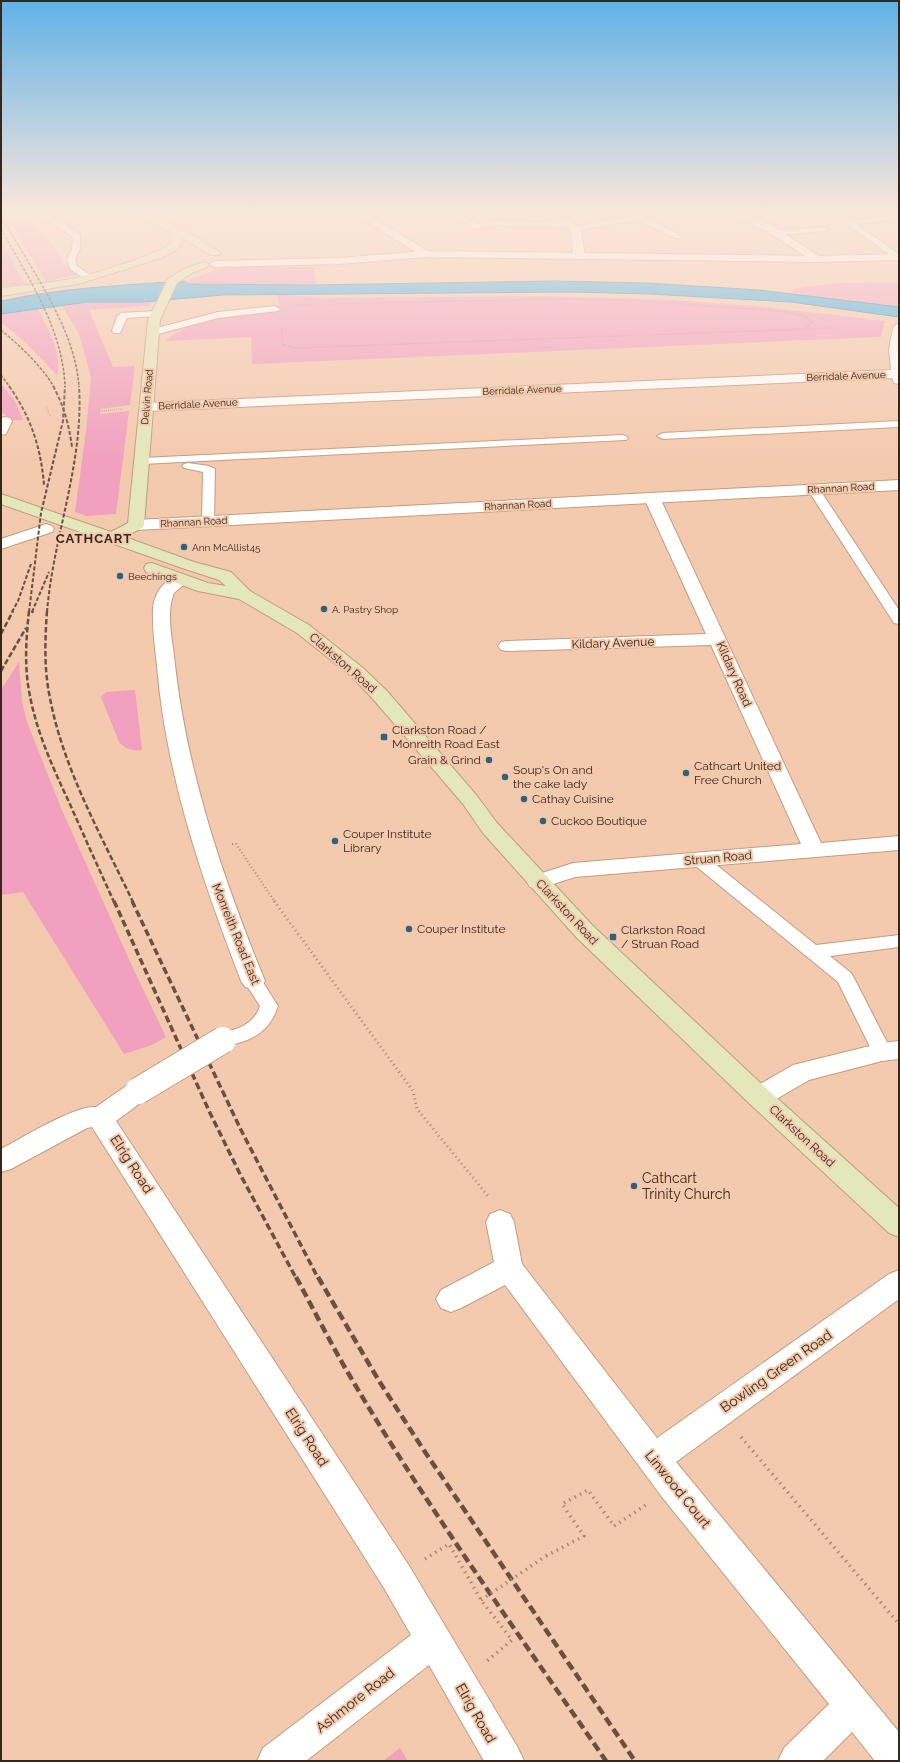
<svg xmlns="http://www.w3.org/2000/svg" width="900" height="1762" font-family="Raleway,sans-serif">
	<style>
		.green { fill: #f1a0bf }
		.water { fill: #36ace8; stroke: #3684aa }
		.lines { fill: none; stroke-linecap: round; stroke-linejoin: round }
		.service-casing { stroke: #c39b81; stroke-width: 2 }
		.minor-casing { stroke: #c39b81; stroke-width: 2 }
		.tertiary-casing { stroke: #c39b81; stroke-width: 2 }
		.secondary-casing { stroke: #c39b81; stroke-width: 2 }
		.path-far3 { stroke: #a98974; stroke-width: 1.5; stroke-dasharray: 0.5 1.5; stroke-linecap: butt }
		.path-far2 { stroke: #a98974; stroke-width: 2; stroke-dasharray: 1 2.5; stroke-linecap: butt }
		.path-far1 { stroke: #a98974; stroke-width: 3; stroke-dasharray: 1 3.5; stroke-linecap: butt }
		.path { stroke: #a98974; stroke-width: 3.5; stroke-dasharray: 1.5 4.5; stroke-linecap: butt }
		.service { fill: #fff; fill-rule: evenodd }
		.minor { fill: #fff; fill-rule: evenodd }
		.tertiary { fill: #fff; fill-rule: evenodd }
		.secondary { fill: #e3e7b9; fill-rule: evenodd }
		.rail-far4 { stroke: #685142; stroke-width: 1.5; stroke-dasharray: 3 1.5; stroke-linecap: butt }
		.rail-far3 { stroke: #685142; stroke-width: 2; stroke-dasharray: 4 2; stroke-linecap: butt }
		.rail-far2 { stroke: #685142; stroke-width: 2.5; stroke-dasharray: 5.5 2.5; stroke-linecap: butt }
		.rail-far1 { stroke: #685142; stroke-width: 3.5; stroke-dasharray: 7 3.5; stroke-linecap: butt }
		.rail { stroke: #685142; stroke-width: 4.5; stroke-dasharray: 9 4.5; stroke-linecap: butt }
		.minor-bridge-casing { stroke: #c39b81; stroke-width: 28; stroke-linecap: butt }
		.path-bridge { stroke: #a98974; stroke-width: 3.5; stroke-dasharray: 1.5 4.5; stroke-linecap: butt }
		.minor-bridge { stroke: #fff; stroke-width: 26 }
		.poi-dot { fill: #2e627f; stroke: #f4caae; stroke-width: 1.5 }
		.labels { text-anchor: middle; dominant-baseline: central; stroke-width: 4; stroke-linejoin: round; paint-order: stroke }
		.far-street-label { font-size: 10px; fill: #36261b; stroke: #f4caae }
		.far-poi-label { font-size: 10px; fill: #36261b; stroke: #f4caae; text-anchor: start }
		.street-label { font-size: 12px; fill: #36261b; stroke: #f4caae }
		.poi-label { font-size: 12px; fill: #36261b; stroke: #f4caae; text-anchor: start }
		.far-district-label { font-size: 13px; font-weight: bold; letter-spacing: 1px; fill: #36261b; stroke: #f4caae }
		.near-street-label { font-size: 14px; fill: #36261b; stroke: #f4caae }
		.near-poi-label { font-size: 14px; fill: #36261b; stroke: #f4caae; text-anchor: start }
	</style>
	<rect width="100%" height="100%" fill="#f4caae"/>
	<!-- green -->
	<g class="green">
		<path d="M5,213H12L50,240L63,264L77,275L46,281Z"/>
		<path d="M1,241L4,246L25,284L1,286Z"/>
		<path d="M225,267H313L317,284H188L185,281Z"/>
		<path d="M899,282V307L791,294L794,289L837,283Z"/>
		<path d="M277,294L325,298L540,296L652,299L756,306L885,321L881,337L252,364L251,337L166,341C184,320 244,316 272,312L279,305Z"/>
		<path d="M87,302H150L149,306L89,310L113,367L135,366L130,405L100,409V414L129,411L116,514L87,516L75,512L86,432L91,378L85,354L78,332L62,305Z"/>
		<path d="M37,308C47,326 63,355 57,375L25,342L1,322V314Z"/>
		<path d="M1,384L14,399L23,420H13L1,412Z"/>
		<path d="M19,662L22,701L27,722L61,808L133,968L166,1037L152,1045L124,1054L23,892L1,895V690Z"/>
		<path d="M135,690L142,750C132,751 125,749 119,742L101,697L106,692Z"/>
		<path d="M400,1748L408,1761H383Z"/>
	</g>
	<!-- water -->
	<path class="water" d="M185,281L188,284L312,285L555,281L647,283L759,290L899,307V317L791,302L649,294L570,292L223,295L143,302H87L1,314V301C61,288 123,285 185,281Z"/>
	<g class="lines">
		<defs>
			<g id="service">
				<path d="M32,213C50,213 68,224 80,236V249L75,259L77,266L92,276L93,278L92,280H86L70,269L67,259L72,249L73,238L65,231Z"/>
				<path d="M447,213H457L478,224L495,221L567,223L571,225L567,227L495,225L477,229Z"/>
				<path d="M627,213H638L682,236L681,238H675L638,220L574,231L570,229L574,227L631,216Z"/>
				<path d="M899,215V219L856,224L899,254V259L897,260L844,222L848,220Z"/>
				<path d="M823,227L827,229L826,231L778,235L774,233L778,231Z"/>
				<path d="M275,306L280,309L278,311L218,318L158,334L152,335L147,332L149,330L218,312Z"/>
				<path d="M156,311L161,314L159,316L127,318L120,333H114L112,331L117,317L121,313Z"/>
				<path d="M899,421V427L663,439L657,436L663,433Z"/>
				<path d="M622,435L626,436L628,438L626,440L142,464L136,461L142,458Z"/>
				<path d="M188,463L209,466L215,469L214,521L212,524H204L202,521L203,472L184,468L182,466L184,464Z"/>
				<path d="M814,486L818,488L820,490L899,610V624L894,623L892,620L808,490L810,488Z"/>
				<path d="M698,854L704,855L816,945L899,935V947L830,956L851,973L854,978L892,1052L889,1057L882,1059L875,1057L838,982L692,863L690,859L692,855Z"/>
				<path d="M253,975L259,976L278,1006C271,1027 259,1037 238,1043C230,1045 224,1047 216,1045L213,1040L216,1035C235,1029 253,1027 260,1006L244,981L247,976Z"/>
			</g>
			<g id="minor">
				<path d="M353,213H366L432,254L430,256H422Z"/>
				<path d="M539,213H552L576,225L581,232L585,256L583,258L579,259L573,256L571,232L568,229Z"/>
				<path d="M731,213H745L776,228L823,259L821,261H813L768,232Z"/>
				<path d="M899,324V384L894,383L892,378L147,411L142,410L140,407L142,404L147,403L891,370L889,349L893,328L895,325Z"/>
				<path d="M5,417L10,418L12,421L6,434L1,435V418Z"/>
				<path d="M652,493L657,495L660,498L821,843L899,836V850L575,877L538,889L530,887L527,882L530,877L573,863L801,844L711,645L507,651L501,650L498,646L501,642L507,641L706,634L644,498L647,495Z"/>
				<path d="M181,575L187,576L189,580L174,593C166,612 172,637 174,656C186,770 222,876 265,981L261,987L253,989L245,987L241,981C202,879 166,776 157,666C155,647 152,628 153,608C155,592 164,579 181,575Z"/>
				<path d="M899,1041V1059L882,1061L809,1080L768,1104L759,1107L750,1104L746,1097L750,1090L793,1065L882,1043Z"/>
				<path d="M138,1081L147,1084L151,1091L147,1098L116,1121L408,1564L518,1748L524,1761H484L429,1665L306,1761H257L263,1748L411,1635L384,1588L92,1127L87,1128L11,1169L1,1172V1149C22,1138 75,1105 96,1107L129,1084Z"/>
				<path d="M500,1210L510,1214L514,1222L522,1264L657,1438L889,1274L899,1270V1299L676,1462L899,1732V1761H875L852,1732L823,1761H778L784,1748L829,1704L662,1497L505,1285L461,1308L451,1312L441,1308L436,1299L441,1290L494,1262L486,1222L490,1214Z"/>
			</g>
			<g id="tertiary">
				<path d="M426,251L817,256L899,254V260L817,262L426,257L339,264L215,267L209,264L215,261L339,258Z"/>
				<path d="M899,480V490L136,530L130,528L128,525L130,522L136,520Z"/>
				<path d="M46,524L52,526L54,529L52,532L1,549V539Z"/>
			</g>
			<g id="secondary">
				<path d="M131,213H145L193,235L221,253L219,255H211L182,238V242L178,249L161,258L78,284L1,296V288C24,285 48,283 71,279C87,276 165,253 172,242L170,232Z"/>
				<path d="M203,262L207,263L209,265L207,267L192,273L177,283L160,320L144,525L142,528L125,537L194,562L231,572L250,591L309,625L363,668L387,691L477,796L497,823L593,926L768,1090L899,1208V1237L889,1233L750,1104L577,938L483,833L463,804L373,699L351,676L297,633L239,599L198,591L146,572L144,568L146,564L152,563L208,583L226,586L219,580L182,568L1,504V494L111,532L128,523L148,320L168,279L184,269Z"/>
			</g>
		</defs>
		<!-- service casing -->
		<use href="#service" class="service-casing"/>
		<!-- minor casing -->
		<use href="#minor" class="minor-casing"/>
		<!-- tertiary casing -->
		<use href="#tertiary" class="tertiary-casing"/>
		<!-- secondary casing -->
		<use href="#secondary" class="secondary-casing"/>
		<!-- path-far3 -->
		<g class="path-far3">
			<path d="M295,305L551,299L625,300L781,311L805,316L812,323L806,328"/>
			<path d="M282,326L283,345L296,348L834,328"/>
			<path d="M46,406L50,416"/>
			<path d="M100,411L123,409"/>
		</g>
		<!-- path-far2 -->
		<path class="path-far2" d="M232,844H236L275,902"/>
		<!-- path-far1 -->
		<path class="path-far1" d="M274,901L413,1091L417,1109L488,1196"/>
		<!-- path -->
		<g class="path">
			<path d="M741,1437L899,1624"/>
			<path d="M546,1556L584,1536L562,1504L588,1490L614,1526L646,1505"/>
			<path d="M425,1559L449,1544L481,1600L512,1640L486,1662"/>
		</g>
		<!-- service -->
		<use href="#service" class="service"/>
		<!-- minor -->
		<use href="#minor" class="minor"/>
		<!-- tertiary -->
		<use href="#tertiary" class="tertiary"/>
		<!-- secondary -->
		<use href="#secondary" class="secondary"/>
		<!-- rail-far4 -->
		<g class="rail-far4">
			<path d="M1,216C30,268 75,327 79,387"/>
			<path d="M1,229C29,279 63,329 65,387"/>
			<path d="M1,330C21,347 40,364 54,387"/>
			<path d="M1,375L10,387"/>
		</g>
		<!-- rail-far3 -->
		<g class="rail-far3">
			<path d="M9,386C31,417 41,448 44,485"/>
			<path d="M53,386C64,406 69,425 72,447"/>
			<path d="M12,612L18,601L31,564"/>
			<path d="M29,612L41,513L63,421L65,386"/>
			<path d="M32,612L49,572"/>
			<path d="M47,612C53,537 84,463 79,386"/>
		</g>
		<!-- rail-far2 -->
		<g class="rail-far2">
			<path d="M29,611C26,639 24,668 30,696C37,733 53,768 69,802C84,836 99,869 114,902"/>
			<path d="M47,611C45,638 44,666 49,693C62,767 101,835 133,902"/>
			<path d="M32,613L33,611"/>
			<path d="M1,634L13,611"/>
			<path d="M1,671L26,628"/>
		</g>
		<!-- rail-far1 -->
		<g class="rail-far1">
			<path d="M114,901L210,1113L240,1174L296,1278"/>
			<path d="M132,901L241,1130L318,1278"/>
		</g>
		<!-- rail -->
		<g class="rail">
			<path d="M296,1277C315,1312 333,1348 354,1383C431,1513 520,1636 606,1761"/>
			<path d="M318,1277L379,1381L423,1449L635,1761"/>
		</g>
		<defs>
			<path id="minor-bridge" d="M138,1091L223,1040"/>
		</defs>
		<!-- minor-bridge casing -->
		<use href="#minor-bridge" class="minor-bridge-casing"/>
		<!-- path-bridge -->
		<path class="path-bridge" d="M481,1600L546,1556"/>
		<!-- minor-bridge -->
		<use href="#minor-bridge" class="minor-bridge"/>
	</g>
	<!-- sky -->
	<linearGradient id="sky" x2="0" y2="1"><stop stop-color="#61b1e8"/><stop offset="0.46" stop-color="#fae7db"/><stop offset="1" stop-color="#fae7db" stop-opacity="0"/></linearGradient>
	<rect width="900" height="460" fill="url(#sky)"/>
	<!-- markers -->
	<g class="poi-dot">
		<circle cx="184" cy="547" r="4"/>
		<circle cx="120" cy="576" r="4"/>
		<circle cx="324" cy="609" r="4"/>
		<rect x="380" y="733" width="8" height="8" rx="2"/>
		<circle cx="489" cy="760" r="4"/>
		<circle cx="686" cy="773" r="4"/>
		<circle cx="505" cy="777" r="4"/>
		<circle cx="524" cy="799" r="4"/>
		<circle cx="543" cy="821" r="4"/>
		<circle cx="335" cy="841" r="4"/>
		<circle cx="409" cy="929" r="4"/>
		<rect x="609" y="933" width="8" height="8" rx="2"/>
		<circle cx="634" cy="1186" r="4"/>
	</g>
	<g class="labels">
		<!-- far-street labels -->
		<g class="far-street-label">
			<text transform="translate(846 376) rotate(-2)">Berridale Avenue</text>
			<text transform="translate(522 390) rotate(-2)">Berridale Avenue</text>
			<text transform="translate(147 397) rotate(-85)">Delvin Road</text>
			<text transform="translate(198 404) rotate(-3)">Berridale Avenue</text>
			<text transform="translate(841 488) rotate(-3)">Rhannan Road</text>
			<text transform="translate(518 505) rotate(-3)">Rhannan Road</text>
			<text transform="translate(194 522) rotate(-3)">Rhannan Road</text>
		</g>
		<!-- far-poi labels -->
		<g class="far-poi-label">
			<text x="192" y="547">Ann McAllist45</text>
			<text x="128" y="576">Beechings</text>
			<text x="332" y="609">A. Pastry Shop</text>
		</g>
		<!-- street labels -->
		<g class="street-label">
			<text transform="translate(613 643) rotate(-2)">Kildary Avenue</text>
			<text transform="translate(343 663) rotate(41)">Clarkston Road</text>
			<text transform="translate(734 674) rotate(66)">Kildary Road</text>
			<text transform="translate(718 858) rotate(-5)">Struan Road</text>
			<text transform="translate(567 912) rotate(47)">Clarkston Road</text>
			<text transform="translate(236 934) rotate(68)">Monreith Road East</text>
			<text transform="translate(802 1136) rotate(43)">Clarkston Road</text>
		</g>
		<!-- poi labels -->
		<g class="poi-label">
			<text x="392" y="730">Clarkston Road /<tspan x="392" dy="14">Monreith Road East</tspan></text>
			<text x="481" y="760" text-anchor="end">Grain &amp; Grind</text>
			<text x="694" y="766">Cathcart United<tspan x="694" dy="14">Free Church</tspan></text>
			<text x="513" y="770">Soup's On and<tspan x="513" dy="14">the cake lady</tspan></text>
			<text x="532" y="799">Cathay Cuisine</text>
			<text x="551" y="821">Cuckoo Boutique</text>
			<text x="343" y="834">Couper Institute<tspan x="343" dy="14">Library</tspan></text>
			<text x="417" y="929">Couper Institute</text>
			<text x="621" y="930">Clarkston Road<tspan x="621" dy="14">/ Struan Road</tspan></text>
		</g>
		<!-- far-district labels -->
		<g class="far-district-label">
			<text x="94" y="538">CATHCART</text>
		</g>
		<!-- near-street labels -->
		<g class="near-street-label">
			<text transform="translate(132 1164) rotate(57)">Elrig Road</text>
			<text transform="translate(776 1371) rotate(-35)">Bowling Green Road</text>
			<text transform="translate(307 1437) rotate(57)">Elrig Road</text>
			<text transform="translate(678 1489) rotate(51)">Linwood Court</text>
			<text transform="translate(355 1700) rotate(-38)">Ashmore Road</text>
			<text transform="translate(476 1713) rotate(60)">Elrig Road</text>
		</g>
		<!-- near-poi labels -->
		<g class="near-poi-label">
			<text x="642" y="1178">Cathcart<tspan x="642" dy="16">Trinity Church</tspan></text>
		</g>
	</g>
	<!-- border -->
	<rect width="900" height="1762" fill="none" stroke="#36261b" stroke-width="4"/>
</svg>
